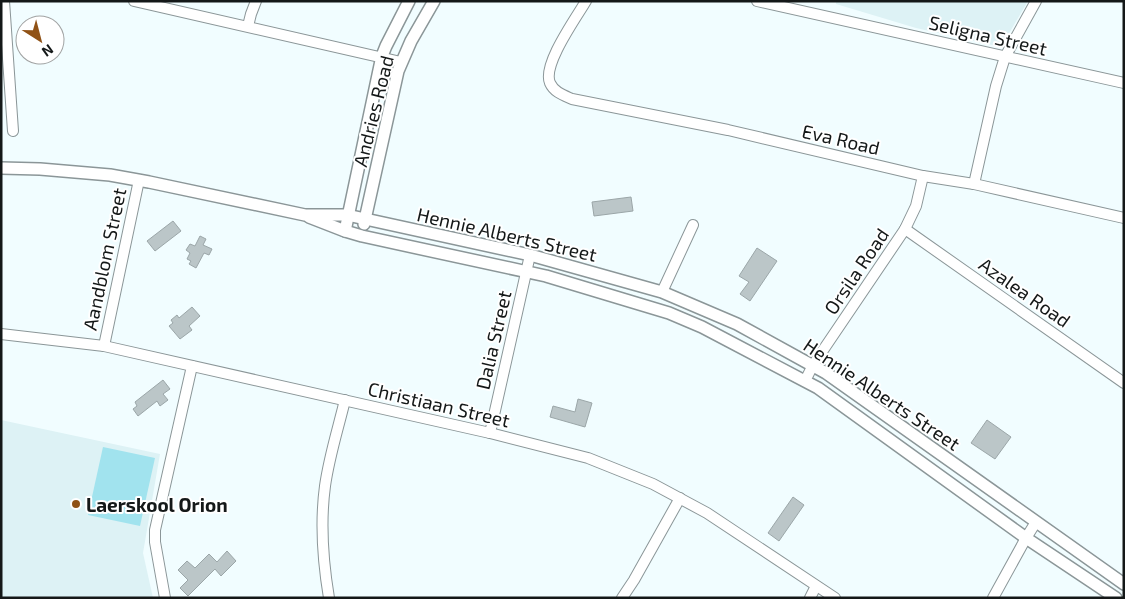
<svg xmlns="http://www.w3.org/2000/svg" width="1125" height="599" font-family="'Exo 2',sans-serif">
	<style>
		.built { fill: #ddf2f5 }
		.green { fill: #a1e3ee }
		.building { fill: #bbc6c8; stroke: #9ba6a8 }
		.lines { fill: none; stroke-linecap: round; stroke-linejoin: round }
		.minor-casing { stroke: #8b9698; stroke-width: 12 }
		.tertiary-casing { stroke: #8b9698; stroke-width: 14 }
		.minor { stroke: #fff; stroke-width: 10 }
		.tertiary { stroke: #fff; stroke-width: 11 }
		.poi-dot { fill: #905216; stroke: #fff; stroke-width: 2 }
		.labels { text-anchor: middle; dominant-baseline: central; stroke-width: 4; stroke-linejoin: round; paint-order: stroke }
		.street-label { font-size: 19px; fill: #141818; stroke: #fff }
		.poi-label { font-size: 19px; font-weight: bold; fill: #141818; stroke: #fff; text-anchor: start }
	</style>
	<rect width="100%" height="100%" fill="#f1fdff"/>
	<!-- built -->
	<g class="built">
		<path d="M836,1H1028L1001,47L916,28L836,4Z"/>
		<path d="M1,420L160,454L143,553L153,598H1Z"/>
	</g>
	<!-- green -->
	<path class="green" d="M103,447L155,458L140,526L88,515Z"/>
	<!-- building -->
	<g class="building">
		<path d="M631,197L633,211L594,216L592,202Z"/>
		<path d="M173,221L181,231L155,251L147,241Z"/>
		<path d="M200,236L206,239L203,245L212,249L209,255L204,253L196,268L189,264L191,261L187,259L190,253L186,250L190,244L195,246Z"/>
		<path d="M757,248L777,261L750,301L740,294L749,282L739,276Z"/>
		<path d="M192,307L200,316L189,326L192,330L180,339L169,326L173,323L171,320L177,315L179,318Z"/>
		<path d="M163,380L170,389L163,394L168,400L160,406L157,401L138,416L133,409L137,406L135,402Z"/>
		<path d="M578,399L592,403L585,427L550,417L553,406L575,412Z"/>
		<path d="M987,420L1011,437L995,459L971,443Z"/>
		<path d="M793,497L804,505L779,541L768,533Z"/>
		<path d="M227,551L236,561L221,576L215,569L188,596L180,588L188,580L178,570L187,561L195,568L209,554L217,562Z"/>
	</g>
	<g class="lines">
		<defs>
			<g id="minor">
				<path d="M4,1L13,131"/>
				<path d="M134,1L401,62"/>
				<path d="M586,1C576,18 542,65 550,83C554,92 563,95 572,99L728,130L923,176L974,184L1124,218"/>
				<path d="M757,1L1124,83"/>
				<path d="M248,26L251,14L256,1"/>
				<path d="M974,184L996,86L1005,57L1036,1"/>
				<path d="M905,229L1124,383"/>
				<path d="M662,292L693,225"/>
				<path d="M1,334L104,346L490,433L588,458L653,484L707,513L835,598"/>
				<path d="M104,346L139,180"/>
				<path d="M805,381L813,365L905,229L916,206L923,176"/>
				<path d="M490,433L530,255"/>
				<path d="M165,598L155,542V530L192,366"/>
				<path d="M329,598C323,562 320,523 325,486C329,457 338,429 345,400"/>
				<path d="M622,598L634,580L680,498"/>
				<path d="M810,598L816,586"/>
				<path d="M993,598L1026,538L1036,522"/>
			</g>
			<g id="tertiary">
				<path d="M1,168L40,169L110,175L149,182L305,215H347L530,255L662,292L737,324L826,373L1124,584"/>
				<path d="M309,217L345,231L362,236L546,276L669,313L702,327L818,388L1026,538L1116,598"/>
				<path d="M364,224L398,71L411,41L434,1"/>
				<path d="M345,231L382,56L386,46L409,1"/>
			</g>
		</defs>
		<!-- minor casing -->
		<use href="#minor" class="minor-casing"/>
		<!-- tertiary casing -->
		<use href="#tertiary" class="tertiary-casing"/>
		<!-- minor -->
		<use href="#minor" class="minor"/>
		<!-- tertiary -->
		<use href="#tertiary" class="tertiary"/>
	</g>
	<!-- markers -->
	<circle class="poi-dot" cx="76" cy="504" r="5"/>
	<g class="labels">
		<!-- street labels -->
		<g class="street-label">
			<text transform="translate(988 35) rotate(13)">Seligna Street</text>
			<text transform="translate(373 111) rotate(-76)">Andries Road</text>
			<text transform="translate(841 139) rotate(13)">Eva Road</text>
			<text transform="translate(507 234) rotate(13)">Hennie Alberts Street</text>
			<text transform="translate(104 259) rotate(-78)">Aandblom Street</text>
			<text transform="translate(856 271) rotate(-56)">Orsila Road</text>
			<text transform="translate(1025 292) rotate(35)">Azalea Road</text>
			<text transform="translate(493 340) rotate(-77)">Dalia Street</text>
			<text transform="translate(882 394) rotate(34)">Hennie Alberts Street</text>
			<text transform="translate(439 404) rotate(13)">Christiaan Street</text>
		</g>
		<!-- poi labels -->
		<g class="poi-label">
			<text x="86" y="504">Laerskool Orion</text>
		</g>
	</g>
	<!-- border -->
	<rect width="1125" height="599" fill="none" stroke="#141818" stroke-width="5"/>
	<!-- north arrow -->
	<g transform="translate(40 40) rotate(144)"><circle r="24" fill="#ffffff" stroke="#a1a3a3"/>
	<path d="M0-4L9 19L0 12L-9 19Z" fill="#905216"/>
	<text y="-8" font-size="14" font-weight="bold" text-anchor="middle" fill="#141818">N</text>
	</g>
</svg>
